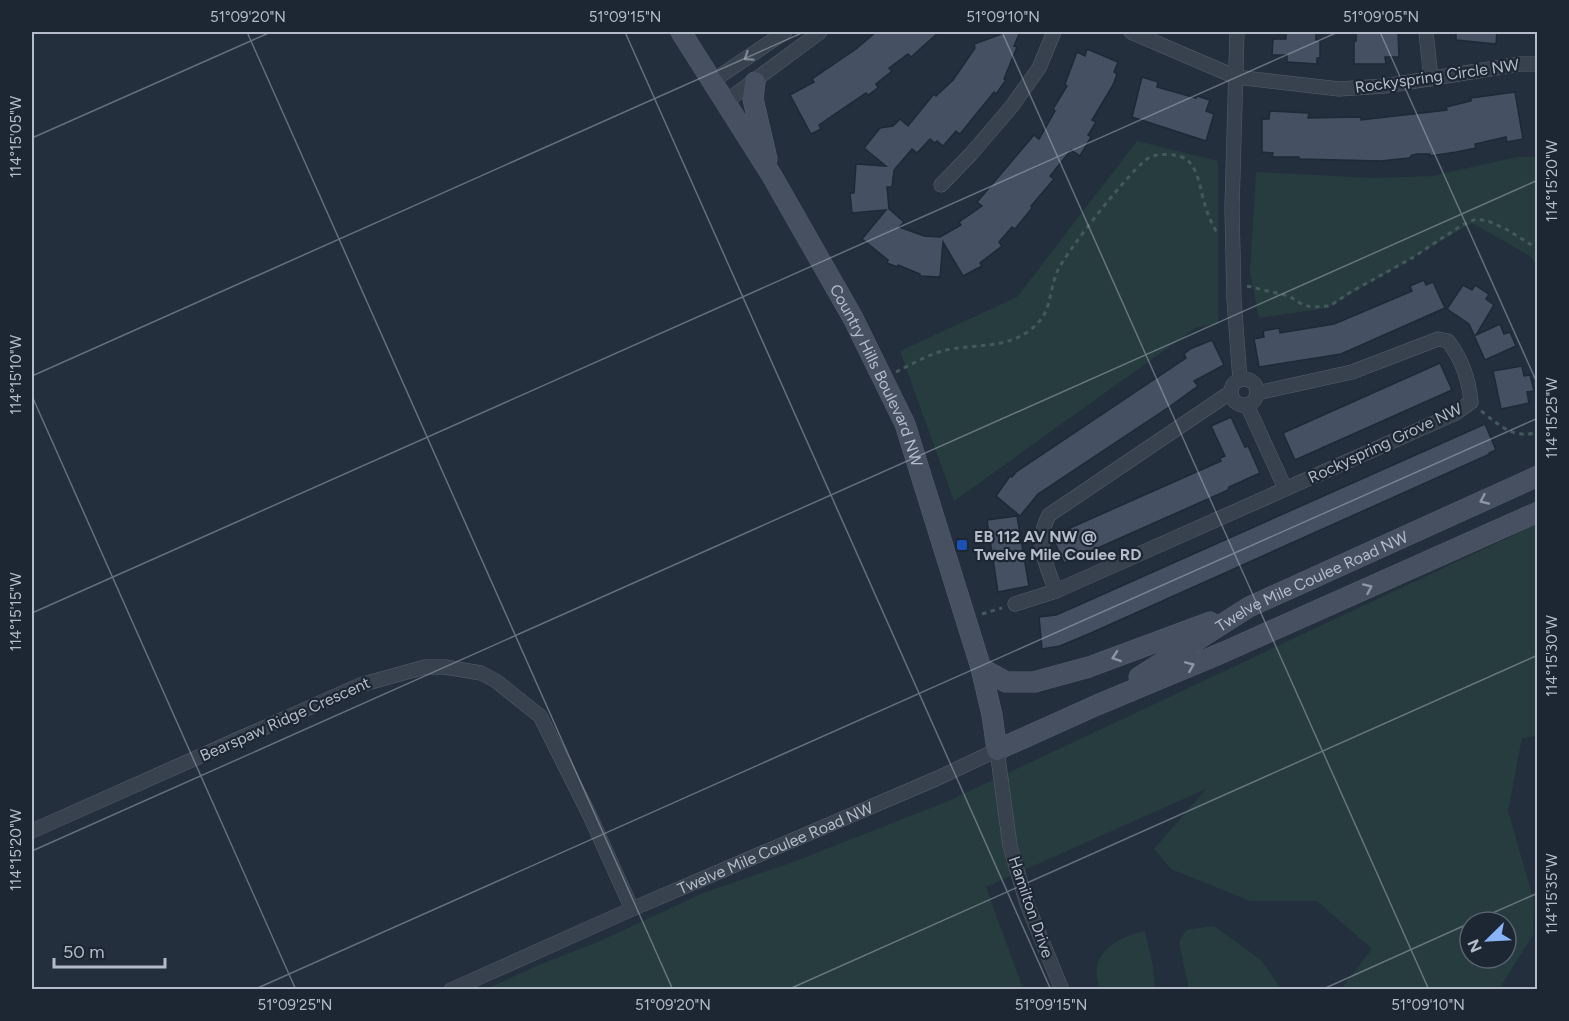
<svg xmlns="http://www.w3.org/2000/svg" width="1569" height="1021" font-family="Figtree,sans-serif">
	<style>
		.green { fill: #263c3f; fill-rule: evenodd }
		.building { fill: #455162; stroke: #1f2835; stroke-width: 1.5 }
		.lines { fill: none; stroke-linecap: round; stroke-linejoin: round }
		.street-casing { stroke: #565f6c; stroke-width: 15 }
		.secondary-casing { stroke: #565f6c; stroke-width: 21 }
		.path { stroke: #44595c; stroke-width: 3; stroke-dasharray: 4.5 4.5; stroke-linecap: butt }
		.street { stroke: #38414e; stroke-width: 14 }
		.secondary { stroke: #465061; stroke-width: 20 }
		.oneway { stroke: #7c8592 }
		.oneway2 { stroke: #8e96a5 }
		.ticks { fill: none; stroke: #b4bcc9; stroke-width: 1.5; stroke-opacity: 0.45 }
		.transit-dot { fill: #1a4fb4; stroke: #1d2633; stroke-width: 2 }
		.labels { text-anchor: middle; dominant-baseline: central; stroke-width: 4.5; stroke-linejoin: round; paint-order: stroke }
		.street-label { font-size: 16px; fill: #b4bcc9; stroke: #1d2633 }
		.poi-label { font-size: 16px; font-weight: bold; fill: #b4bcc9; stroke: #1d2633; text-anchor: start }
		.neatline { fill: none; stroke: #b4bcc9; stroke-width: 2 }
		.ticks-label { font-size: 15px; text-anchor: middle; fill: #b4bcc9 }
	</style>
	<rect width="100%" height="100%" fill="#242f3e"/>
	<!-- green -->
	<g class="green">
		<path d="M1137,141L1218,161V324L1197,327L954,501L900,351L1017,297Z"/>
		<path d="M1517,157H1537V266L1530,256L1472,223L1327,308L1259,318L1250,272L1256,172L1374,178L1432,176Z"/>
		<path d="M1537,524V736L1522,738L1508,811L1534,901L1533,935L1499,989H1341L1372,949L1317,901H1250L1171,869L1154,849L1206,789L986,887L1023,989L484,990L539,965L600,941L703,893L793,862L946,802ZM1470,922H1506V958H1470Z"/>
		<path d="M1214,926L1261,960L1281,989H1189L1179,942L1186,930Z"/>
		<path d="M1145,931L1153,966L1155,989H1099C1099,983 1095,972 1097,966C1102,945 1127,935 1145,931Z"/>
	</g>
	<!-- building -->
	<g class="building">
		<path d="M876,32H939L911,57L908,54L889,68L892,71L876,84L878,88L868,95L866,93L845,107L819,125L821,129L811,134L790,95L814,82L812,79L856,49Z"/>
		<path d="M1007,32H1020L1014,46L1017,47L1004,79L1006,80L996,94L994,92L960,134L956,131L943,146L937,141L935,143L930,139L917,153L912,149L894,170L892,187H887L889,209L904,222L899,227L924,236L940,237L961,225L959,222L982,206L977,202L1034,135L1039,139L1055,111L1053,109L1067,86L1065,84L1077,52L1085,56L1087,49L1118,62L1114,72L1117,74L1113,85L1092,120L1096,122L1088,135L1091,137L1080,156L1071,150L1050,176L1054,179L1031,206L1032,208L1015,229L1012,227L999,242L1002,246L980,263L982,266L963,276L943,242L940,277L920,276V274L898,265L897,267L887,263L888,260L862,239L886,210L852,213L850,193H854L856,164L886,166L864,148L880,128L893,126L900,119L908,126L934,94L936,96L953,80L975,48L974,44Z"/>
		<path d="M1286,32H1316V40H1320V58H1317V64L1287,62V55H1272L1273,39H1286Z"/>
		<path d="M1356,32H1398L1399,57H1385L1386,64H1354V41H1356Z"/>
		<path d="M1456,32H1497L1496,44L1456,40Z"/>
		<path d="M1142,77L1158,82L1157,87L1196,98L1197,96L1210,100L1206,111L1214,114L1206,141L1132,117Z"/>
		<path d="M1515,92L1523,139L1507,142L1506,137L1475,144L1476,148L1456,152L1430,156V154H1418L1412,155L1409,158L1381,161L1299,159V157H1272L1273,153L1262,152V119H1269L1270,111L1309,113L1308,118L1361,117V120L1447,110L1446,107L1471,101V98Z"/>
		<path d="M1424,280L1426,285L1433,282L1445,308L1341,354L1259,367L1254,339L1264,337L1263,331L1279,328L1280,333L1334,324L1412,291L1410,286Z"/>
		<path d="M1463,285L1472,290L1475,285L1489,294L1486,299L1494,305L1476,335L1500,324L1504,334L1510,332L1516,346L1485,360L1469,324L1447,309Z"/>
		<path d="M1212,340L1224,365L1194,381L1198,386L1169,407L1038,494L1020,516L996,496L1010,476L1012,477L1016,472L1186,358L1184,354L1190,349Z"/>
		<path d="M1440,363L1452,390L1295,460L1283,433Z"/>
		<path d="M1522,366L1524,376L1530,375L1534,391L1527,392L1529,403L1501,409L1493,371Z"/>
		<path d="M1231,417L1245,447L1248,446L1260,473L1229,487L1228,490L1217,495L1064,563L1052,536L1221,461L1220,458L1225,456L1211,426Z"/>
		<path d="M1485,424L1496,450L1489,453L1490,454L1091,633L1060,646L1042,649L1039,617L1056,615L1081,604Z"/>
		<path d="M1017,516L1029,586L998,592L987,520Z"/>
	</g>
	<g class="lines">
		<defs>
			<g id="street">
				<path d="M1131,32L1236,77L1339,89L1385,86L1520,64H1538"/>
				<path d="M1237,32L1232,208L1234,300L1240,380"/>
				<path d="M1426,32L1431,79"/>
				<path d="M711,82L785,32"/>
				<path d="M724,103L820,32"/>
				<path d="M941,185L971,154L1012,106L1039,68L1054,32"/>
				<circle cx="1244" cy="392" r="13"/>
				<path d="M1247,405L1285,488"/>
				<path d="M1056,591C1046,564 1034,543 1049,515L1231,392"/>
				<path d="M1015,604L1056,591L1454,414L1471,402C1469,380 1461,358 1448,341L1438,339L1352,372L1257,393"/>
				<path d="M32,831L360,685L425,667H445L481,673L496,681L540,716L590,816L632,909"/>
				<path id="s1" d="M451,990L632,909L938,778L997,750L1010,846L1027,904L1062,990"/>
			</g>
			<g id="secondary">
				<path id="s2" d="M681,32L772,176L853,318L905,424L981,668L992,715L997,750L1097,705L1224,652L1538,512"/>
				<path d="M755,82L753,99L767,159"/>
				<path d="M981,668L1006,682H1034L1089,667L1210,622"/>
				<path id="s3" d="M1139,677L1249,607L1538,476"/>
			</g>
		</defs>
		<!-- street casing -->
		<use href="#street" class="street-casing"/>
		<!-- secondary casing -->
		<use href="#secondary" class="secondary-casing"/>
		<!-- path -->
		<g class="path">
			<path d="M1247,286L1289,296L1303,305L1313,307L1330,306L1349,293L1412,258L1462,225L1476,219L1488,221L1506,229L1538,249"/>
			<path d="M896,372C912,364 929,354 946,350C974,344 1006,349 1030,330C1054,312 1047,294 1058,270C1066,252 1134,165 1150,157C1159,153 1178,154 1186,159C1199,169 1200,190 1205,205C1208,215 1212,225 1218,234"/>
			<path d="M1481,411C1500,425 1513,440 1538,432"/>
			<path d="M982,614L1002,608"/>
		</g>
		<!-- street -->
		<use href="#street" class="street"/>
		<!-- secondary -->
		<use href="#secondary" class="secondary"/>
	</g>
	<!-- one-way arrows -->
	<defs><path id="oneway-chevron" d="M-2-3.5L2.5 0L-2 3.5" fill="none" stroke-width="1.6" stroke-linecap="round" stroke-linejoin="round" transform="scale(1.5)"/></defs>
	<use class="oneway" href="#oneway-chevron" transform="translate(748 57) rotate(146)"/>
	<g class="oneway2">
		<use href="#oneway-chevron" transform="translate(1484 500) rotate(156)"/>
		<use href="#oneway-chevron" transform="translate(1368 588) rotate(-24)"/>
		<use href="#oneway-chevron" transform="translate(1116 657) rotate(161)"/>
		<use href="#oneway-chevron" transform="translate(1190 666) rotate(-23)"/>
	</g>
	<!-- ticks -->
	<path class="ticks" d="M247,32L673,990M625,32L1051,990M1002,32L1429,990M1380,32L1538,385M32,138L271,32M32,376L804,32M32,396L296,990M32,613L1338,32M32,851L1538,180M1472,922L1538,893M253,990L1538,418M787,990L1538,655M1321,990L1470,923"/>
	<!-- markers -->
	<rect class="transit-dot" x="956" y="539" width="12" height="12" rx="3"/>
	<g class="labels">
		<!-- street labels -->
		<g class="street-label">
			<text transform="translate(1437 76) rotate(-8)">Rockyspring Circle NW</text>
			<text stroke="none"><textPath href="#s2" startOffset="396">Country Hills Boulevard NW</textPath></text>
			<text transform="translate(1385 443) rotate(-25)">Rockyspring Grove NW</text>
			<text stroke="none"><textPath href="#s3" startOffset="198">Twelve Mile Coulee Road NW</textPath></text>
			<text transform="translate(285 719) rotate(-24)">Bearspaw Ridge Crescent</text>
			<text stroke="none"><textPath href="#s1" startOffset="354">Twelve Mile Coulee Road NW</textPath></text>
			<text transform="translate(1031 907) rotate(71)">Hamilton Drive</text>
		</g>
		<!-- poi labels -->
		<g class="poi-label">
			<text x="974" y="536">EB 112 AV NW @<tspan x="974" dy="18">Twelve Mile Coulee RD</tspan></text>
		</g>
	</g>
	<!-- border -->
	<rect width="1569" height="1021" fill="none" stroke="#1d2633" stroke-width="66"/>
	<!-- north arrow -->
	<g transform="translate(1488 940) rotate(246)"><circle r="28" fill="#1d2633" stroke="#59626f" stroke-width="1.5"/>
	<path d="M0-4.5L10 22L0 15L-10 22Z" fill="#8ab4f8"/>
	<text y="-9" font-size="16" font-weight="bold" text-anchor="middle" fill="#b4bcc9">N</text>
	</g>
	<!-- scale -->
	<path d="M54 958v9h111v-9" fill="none" stroke="#b4bcc9" stroke-width="3"/>
	<text x="63" y="958" font-size="18" fill="#b4bcc9" stroke="#1d2633" stroke-width="4.5" paint-order="stroke">50 m</text>
	<rect x="33" y="33" width="1503" height="955" class="neatline"/>
	<g class="ticks-label">
		<text x="248" y="22">51°09'20"N</text>
		<text x="625" y="22">51°09'15"N</text>
		<text x="1003" y="22">51°09'10"N</text>
		<text x="1381" y="22">51°09'05"N</text>
		<text transform="translate(16 137) rotate(-90)" y="5">114°15'05"W</text>
		<text transform="translate(1552 181) rotate(-90)" y="5">114°15'20"W</text>
		<text transform="translate(16 375) rotate(-90)" y="5">114°15'10"W</text>
		<text transform="translate(1552 418) rotate(-90)" y="5">114°15'25"W</text>
		<text transform="translate(16 612) rotate(-90)" y="5">114°15'15"W</text>
		<text transform="translate(1552 656) rotate(-90)" y="5">114°15'30"W</text>
		<text transform="translate(16 850) rotate(-90)" y="5">114°15'20"W</text>
		<text transform="translate(1552 894) rotate(-90)" y="5">114°15'35"W</text>
		<text x="295" y="1010">51°09'25"N</text>
		<text x="673" y="1010">51°09'20"N</text>
		<text x="1051" y="1010">51°09'15"N</text>
		<text x="1428" y="1010">51°09'10"N</text>
	</g>
</svg>
